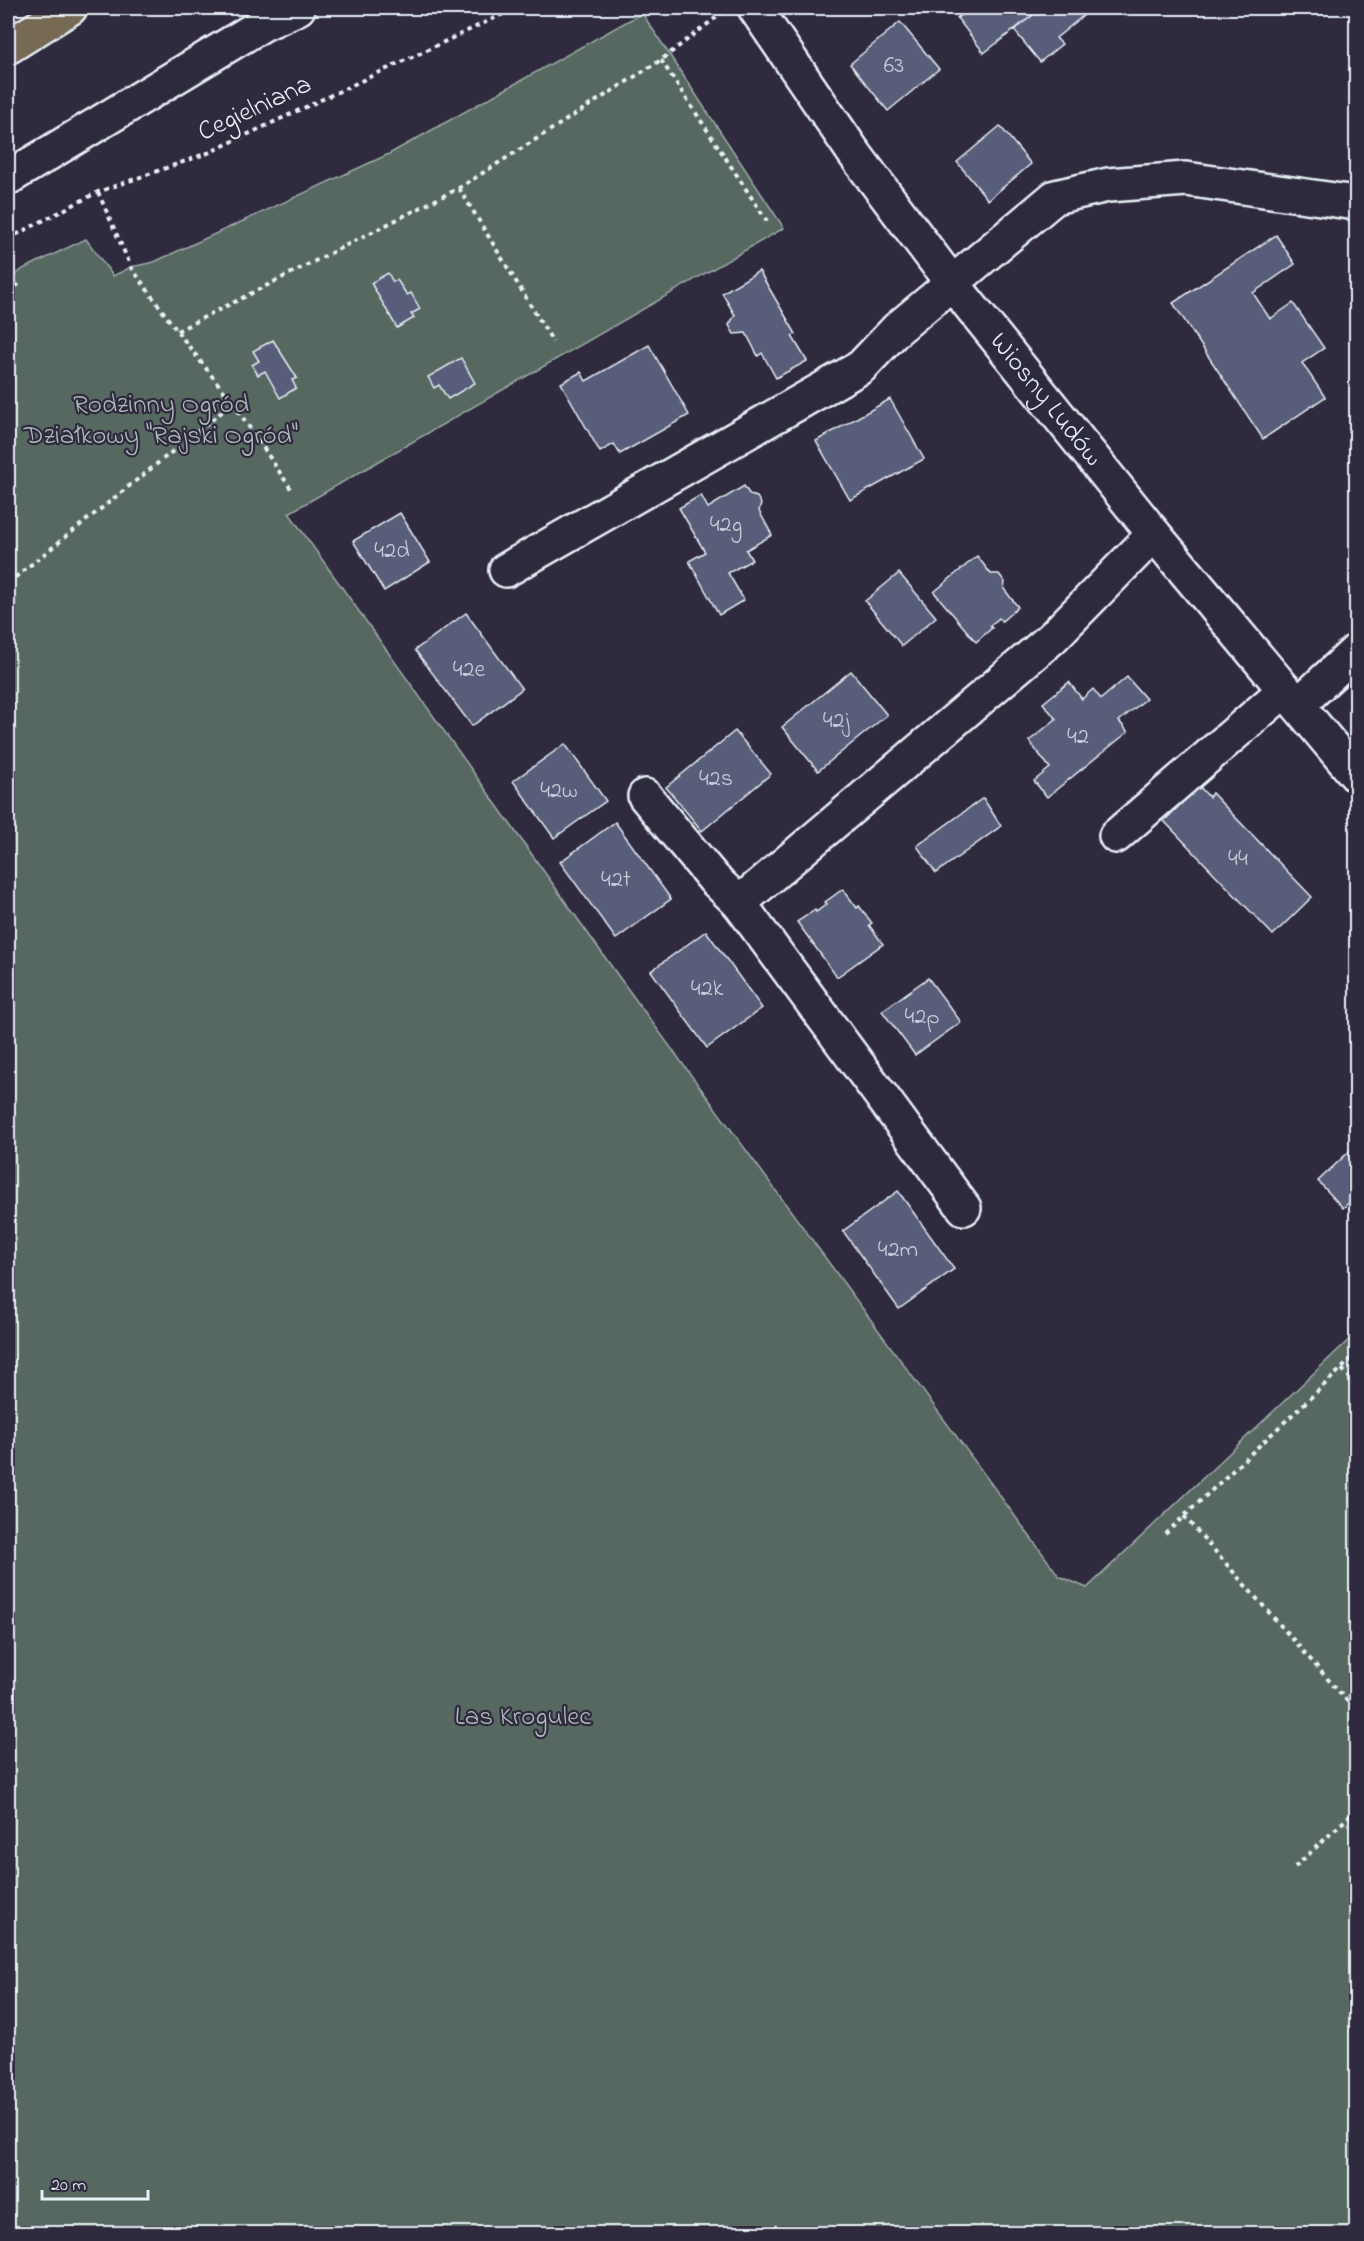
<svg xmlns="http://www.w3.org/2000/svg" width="1364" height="2241" font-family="'Indie Flower',sans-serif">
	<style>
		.green { fill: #566861; stroke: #9facac; stroke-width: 1.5 }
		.building { fill: #595d7a; stroke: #e8f1f8; stroke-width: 1.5 }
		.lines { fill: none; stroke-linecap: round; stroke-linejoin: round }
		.minor-casing { stroke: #e8f1f8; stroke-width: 38 }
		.highway-casing { stroke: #e8f1f8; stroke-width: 38 }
		.path { stroke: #e8f1f8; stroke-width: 4; stroke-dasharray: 4.5 4.5; stroke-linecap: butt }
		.minor { stroke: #2f2a3d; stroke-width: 33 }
		.highway { stroke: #766a54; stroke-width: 33 }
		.labels { text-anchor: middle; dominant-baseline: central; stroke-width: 4.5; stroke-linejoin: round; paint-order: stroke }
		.number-label { font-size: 24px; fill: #c4ccd8 }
		.street-label { font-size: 27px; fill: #e8f1f8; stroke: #2f2a3d }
		.park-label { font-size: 27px; fill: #aebabc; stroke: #2f2a3d }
	</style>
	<rect width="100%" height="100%" fill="#2f2a3d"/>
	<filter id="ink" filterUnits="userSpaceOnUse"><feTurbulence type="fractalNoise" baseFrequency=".0167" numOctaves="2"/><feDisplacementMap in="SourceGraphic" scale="12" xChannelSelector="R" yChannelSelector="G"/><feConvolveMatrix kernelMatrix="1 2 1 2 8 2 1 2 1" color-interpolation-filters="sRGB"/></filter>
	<g filter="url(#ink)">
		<!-- green -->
		<path class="green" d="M642,13L784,228L289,513L619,977L1059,1576L1087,1588L1356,1333V1958L1355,1960L1356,1962V2233H8V281L23,269L86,239L113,276L131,267L154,262L389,154Z"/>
		<!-- building -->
		<g class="building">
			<path d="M970,8H986L988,9L990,8H1042L984,53L957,18Z"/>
			<path d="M1042,8H1087L1089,11L1056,38L1062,44L1040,62L1014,30Z"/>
			<path d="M900,22L939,69L888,111L850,64Z"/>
			<path d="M1000,126L1031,164L988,200L957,162Z"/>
			<path d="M1276,235L1295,264L1253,293L1270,319L1293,303L1324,348L1302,363L1325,397L1263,439L1173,303Z"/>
			<path d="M759,271L796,334L792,336L807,361L776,378L762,353L758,356L746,333L734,334L729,325L735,315L722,293Z"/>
			<path d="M388,273L393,282L397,280L407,295L411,293L420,309L411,314L414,318L397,328L371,283Z"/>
			<path d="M273,340L297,378L292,380L296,388L280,398L265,371L258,375L252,365L259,361L253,351Z"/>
			<path d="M649,345L689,415L620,454L614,444L600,452L561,383L581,372L586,381Z"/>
			<path d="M461,358L475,383L448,399L439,385L434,388L428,377Z"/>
			<path d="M890,399L924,459L850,500L816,441Z"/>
			<path d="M744,486L750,495L757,497L761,504L759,511L772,535L746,550L752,560L728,573L744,600L719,615L689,561L705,552L679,508L701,495L708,508Z"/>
			<path d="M400,513L430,562L384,591L353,541Z"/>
			<path d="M977,556L991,574H999L1005,582L1004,589L1018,607L1002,621L999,618L990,626L992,628L976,642L934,592Z"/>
			<path d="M899,573L936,617L902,646L865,601Z"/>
			<path d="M466,613L522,689L472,726L415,650Z"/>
			<path d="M851,671L887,715L818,771L782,727Z"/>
			<path d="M1127,677L1146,699L1119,721L1128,732L1047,797L1034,781L1050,768L1029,741L1056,719L1043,703L1069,682L1082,699L1093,689L1101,699Z"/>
			<path d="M735,731L771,774L702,831L666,787Z"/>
			<path d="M565,744L606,801L554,838L513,781Z"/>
			<path d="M1199,786L1209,797L1212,793L1312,897L1273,935L1164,821Z"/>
			<path d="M983,798L1001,826L936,873L917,846Z"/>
			<path d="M615,822L671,899L616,939L560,862Z"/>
			<path d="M843,889L857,908L859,906L872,923L869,925L883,944L837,977L797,922L815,910L816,912L827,904L825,902Z"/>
			<path d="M706,931L762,1008L707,1048L651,971Z"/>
			<path d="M928,978L961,1022L915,1055L882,1011Z"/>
			<path d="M1356,1145V1196L1343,1208L1318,1181Z"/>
			<path d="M898,1191L954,1269L899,1309L843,1231Z"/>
		</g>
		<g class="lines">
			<defs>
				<g id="minor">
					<path id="s1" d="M755,8L854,153L952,283L1154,534L1356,775"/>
					<path d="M8,178L263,24L298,8"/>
					<path d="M506,570L861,367L897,329L1055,197L1108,185L1186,179L1356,203"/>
					<path d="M1298,705L1356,651"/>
					<path d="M645,796L714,879L739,903"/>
					<path d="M1116,836L1285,690"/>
					<path d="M964,1208L739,903L1052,638L1154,534"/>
				</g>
				<path id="highway" d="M8,47L70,8"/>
			</defs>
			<!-- minor casing -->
			<use href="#minor" class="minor-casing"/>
			<!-- highway casing -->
			<use href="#highway" class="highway-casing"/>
			<!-- path -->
			<g class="path">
				<path d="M661,60L767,221"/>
				<path d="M459,188L553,342"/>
				<path d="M98,192L131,267L177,331L233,403"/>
				<path d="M8,239L98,192L208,153L516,8"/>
				<path d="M8,292L19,284"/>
				<path d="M177,331L459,188L661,60L722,13"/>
				<path d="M8,583L233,403L293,492"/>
				<path d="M1342,1369L1356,1385"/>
				<path d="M1184,1516L1356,1711"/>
				<path d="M1165,1534L1356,1355"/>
				<path d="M1295,1867L1356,1810"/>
			</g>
			<!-- minor -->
			<use href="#minor" class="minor"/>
			<!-- highway -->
			<use href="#highway" class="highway"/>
		</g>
	</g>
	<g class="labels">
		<!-- number labels -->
		<g class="number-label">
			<text x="894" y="66">63</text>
			<text x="726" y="525">42g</text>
			<text x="392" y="551">42d</text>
			<text x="469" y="670">42e</text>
			<text x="836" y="721">42j</text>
			<text x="1078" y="737">42</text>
			<text x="716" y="779">42s</text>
			<text x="559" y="791">42w</text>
			<text x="1238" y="859">44</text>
			<text x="616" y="880">42t</text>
			<text x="707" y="989">42k</text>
			<text x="922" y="1017">42p</text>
			<text x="898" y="1250">42m</text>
		</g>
		<!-- street labels -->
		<g class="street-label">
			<text transform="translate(255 109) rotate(-25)">Cegielniana</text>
			<text stroke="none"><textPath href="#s1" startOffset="488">Wiosny Ludów</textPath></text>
		</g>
		<!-- park labels -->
		<g class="park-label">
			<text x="161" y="405">Rodzinny Ogród<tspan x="161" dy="31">Działkowy "Rajski Ogród"</tspan></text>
			<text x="523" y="1717">Las Krogulec</text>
		</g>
	</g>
	<!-- margin -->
	<rect width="1364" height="2241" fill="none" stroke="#2f2a3d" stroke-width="30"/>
	<rect x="15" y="15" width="1334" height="2211" fill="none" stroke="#e8f1f8" stroke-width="2" filter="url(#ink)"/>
	<!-- scale -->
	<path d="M42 2190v9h106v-9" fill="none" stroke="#e8f1f8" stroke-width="3"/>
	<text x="51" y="2190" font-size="18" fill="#e8f1f8" stroke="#2f2a3d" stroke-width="4.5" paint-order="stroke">20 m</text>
</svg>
